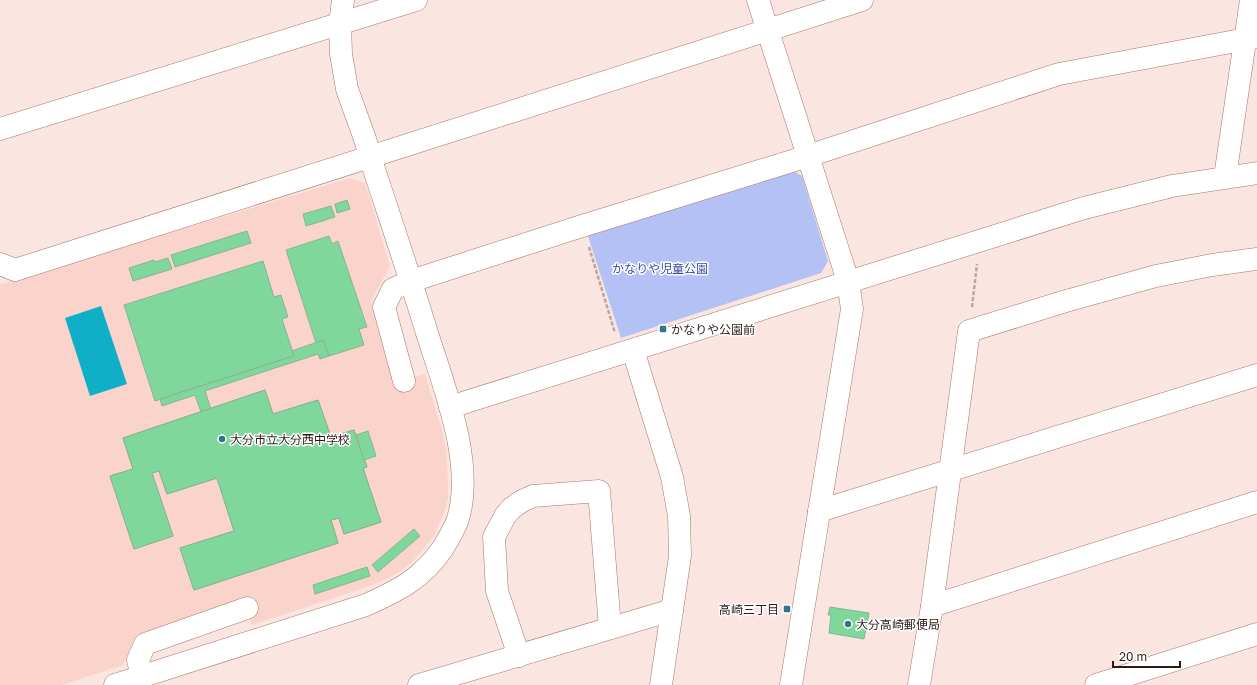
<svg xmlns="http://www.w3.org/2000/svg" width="1257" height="685" font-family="'Golos Text','Noto Sans JP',sans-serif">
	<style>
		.built { fill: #fad4cb }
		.green { fill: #b3c1f5 }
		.water { fill: #10afc8 }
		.building { fill: #80d79c; stroke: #88b394; fill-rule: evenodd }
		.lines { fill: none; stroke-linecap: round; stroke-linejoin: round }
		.minor-casing { stroke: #a7766b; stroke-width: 23 }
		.path { stroke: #bba6a1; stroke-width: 2.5; stroke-dasharray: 4 2; stroke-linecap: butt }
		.minor { stroke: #fff; stroke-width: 22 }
		.poi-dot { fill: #317684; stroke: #fff; stroke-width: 1.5 }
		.labels { text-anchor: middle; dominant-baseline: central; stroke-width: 3; stroke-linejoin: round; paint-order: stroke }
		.park-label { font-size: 12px; fill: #3d49a6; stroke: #fff }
		.poi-label { font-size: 12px; fill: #2d1a15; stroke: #fff; text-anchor: start }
	</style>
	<rect width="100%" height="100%" fill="#fbe5e0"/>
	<!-- built -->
	<path class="built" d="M350,178L365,183L390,266L371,301L394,384L425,374L442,430L446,448L448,481V499L445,510L434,536L414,560L400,572L378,583L358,590L252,625L243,598L136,635L123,665L62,685H0V283L2,284Z"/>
	<!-- green -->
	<path class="green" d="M790,169L802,176L828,261L821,273L621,338L587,233Z"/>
	<!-- water -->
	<path class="water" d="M101,306L127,384L90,396L65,318Z"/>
	<!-- building -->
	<g class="building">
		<path d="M347,200L350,209L337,213L335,204Z"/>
		<path d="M331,206L335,217L306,226L303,214Z"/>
		<path d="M247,231L251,243L175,267L171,255Z"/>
		<path d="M329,236L332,244L338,241L367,327L359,329L364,345L329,356L323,340L316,343L286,250Z"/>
		<path d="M168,258L172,269L133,281L129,268L154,260L155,262Z"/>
		<path d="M263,261L274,297L281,295L288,317L282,319L294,356L155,401L124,305Z"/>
		<path d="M323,340L329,356L320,359L318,354L205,391L211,409L201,412L195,395L162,406L160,399L294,356L292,351Z"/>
		<path d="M265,390L273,414L318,400L331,437L354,430L367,467L363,468L381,522L344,534L339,518L331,520L338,543L194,590L180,548L234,531L217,478L167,494L159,471L152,473L173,536L134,549L110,476L133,469L123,438ZM313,446L330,501L254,526L236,471Z"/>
		<path d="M265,390L273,414L318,400L331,437L354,430L367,467L363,468L381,522L344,534L339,518L331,520L338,543L194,590L180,548L234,531L217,478L167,494L159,471L152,473L173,536L134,549L110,476L133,469L123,438Z"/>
		<path d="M368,431L376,456L364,460L356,435Z"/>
		<path d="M414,529L420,536L378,572L372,565Z"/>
		<path d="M367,567L370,576L315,594L313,585Z"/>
		<path d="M830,607L869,613L864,639L829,633L831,615H828Z"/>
	</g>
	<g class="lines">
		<defs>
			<g id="minor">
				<path d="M758,0L848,281L852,309L791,685"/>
				<path d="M0,129L416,0"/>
				<path d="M1225,177L1251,0"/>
				<path d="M0,264L15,270L862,0"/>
				<path d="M633,350L672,477L679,516L680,556L661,685"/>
				<path d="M404,381L384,307L393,289L411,281L582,226L808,156L1059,74L1257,37"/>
				<path d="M450,407L1084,208L1172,186L1257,173"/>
				<path d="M819,511L1257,375"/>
				<path d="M932,606L1257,502"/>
				<path d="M519,656L497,591L494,537L505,516L512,508L522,501L533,496L599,491L610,628"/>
				<path d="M142,676L138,660L145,644L247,608"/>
				<path d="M115,685L366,605C399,590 422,579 443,548C448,540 453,531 457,522C476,466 444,387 427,333C409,274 389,215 370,157L366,142L347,89L341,54L340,24L343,0"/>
				<path d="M419,685L672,610"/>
				<path d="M919,685L932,606L969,331L1066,301L1156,276L1212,265L1257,259"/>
				<path d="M1096,685L1257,634"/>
			</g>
		</defs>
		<!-- minor casing -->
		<use href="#minor" class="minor-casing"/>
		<!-- path -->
		<g class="path">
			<path d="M589,247L615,333"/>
			<path d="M972,307L977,264"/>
		</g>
		<!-- minor -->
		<use href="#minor" class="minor"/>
	</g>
	<!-- markers -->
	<g class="poi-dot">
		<rect x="659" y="325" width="8" height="8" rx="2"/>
		<circle cx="222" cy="439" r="4"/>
		<rect x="783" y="605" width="8" height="8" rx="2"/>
		<circle cx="848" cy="624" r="4"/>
	</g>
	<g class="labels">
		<!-- park labels -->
		<g class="park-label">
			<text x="660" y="268">かなりや児童公園</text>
		</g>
		<!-- poi labels -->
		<g class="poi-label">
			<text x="671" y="329">かなりや公園前</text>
			<text x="230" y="439">大分市立大分西中学校</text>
			<text x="779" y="609" text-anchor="end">高崎三丁目</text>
			<text x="856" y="624">大分高崎郵便局</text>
		</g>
	</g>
	<!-- scale -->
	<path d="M1113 661v6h67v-6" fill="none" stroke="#2d1a15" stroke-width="2"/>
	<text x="1119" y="661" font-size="12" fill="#2d1a15" stroke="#ffffff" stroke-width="3" paint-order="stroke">20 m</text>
</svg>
